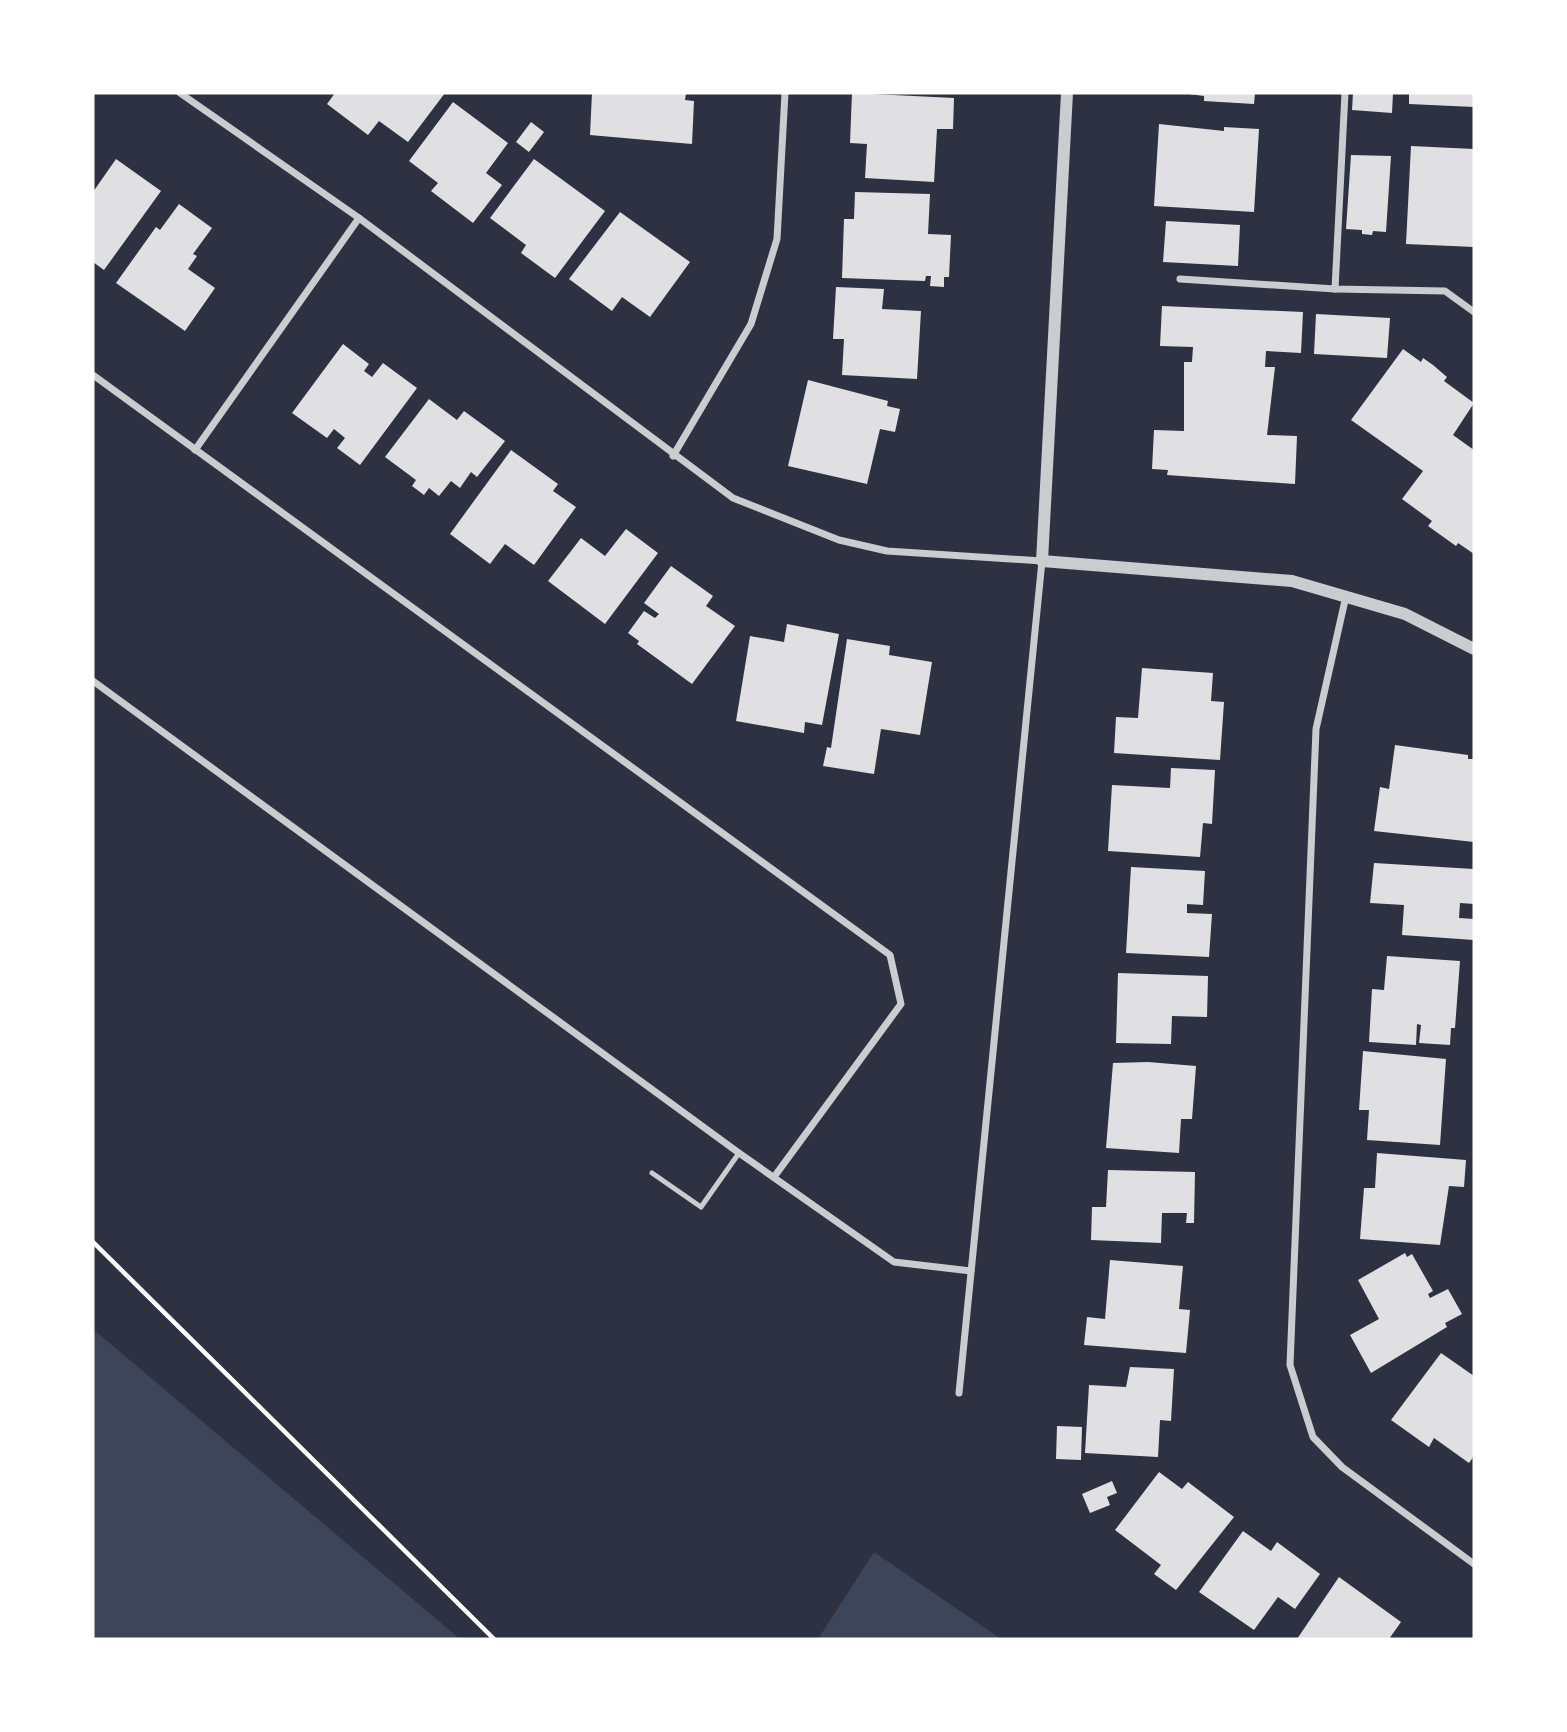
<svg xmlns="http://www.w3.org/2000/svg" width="1567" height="1732" font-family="'DM Sans',sans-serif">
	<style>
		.green { fill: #3c4559 }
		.building { fill: #e0e0e3 }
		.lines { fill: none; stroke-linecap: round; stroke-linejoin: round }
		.path { stroke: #fff; stroke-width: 4.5 }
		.service { stroke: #caccd0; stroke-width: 5 }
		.minor { stroke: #caccd0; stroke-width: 7 }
		.tertiary { stroke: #caccd0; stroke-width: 12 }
	</style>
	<rect width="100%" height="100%" fill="#2d3142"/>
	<!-- green -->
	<g class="green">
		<path d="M93,1329L460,1639H93Z"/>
		<path d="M874,1552L1001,1639H818Z"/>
	</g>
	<!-- building -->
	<g class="building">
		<path d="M335,93H445L408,142L379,121L368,135L327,104Z"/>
		<path d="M592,93H686L685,100L694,101L692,144L590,135Z"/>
		<path d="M852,93L954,98L953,129H937L934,182L865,178L867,144L850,143Z"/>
		<path d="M1181,93H1255L1254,104L1204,101V96Z"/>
		<path d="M1353,93H1393L1392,113L1352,110Z"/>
		<path d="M1409,93H1474V107L1409,104Z"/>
		<path d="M453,102L508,143L486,173L502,185L473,223L431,191L438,183L409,161Z"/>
		<path d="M531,122L544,132L529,152L516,142Z"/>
		<path d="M1159,124L1224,131V127L1259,129L1254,212L1154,206Z"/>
		<path d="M1411,146L1474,149V247L1406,244Z"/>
		<path d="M1351,155L1391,156L1386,232L1373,231L1372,235L1362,234V230L1346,229Z"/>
		<path d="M116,159L161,191L104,270L93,262V192Z"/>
		<path d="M534,159L605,211L555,278L521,253L526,245L490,218Z"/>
		<path d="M855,192L930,194L928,234L951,235L949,277H944V287L930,286L931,276H926L925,281L842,278L844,219H854Z"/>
		<path d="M179,204L212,228L193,254L197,256L188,269L215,288L185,331L116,283L156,227L160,230Z"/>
		<path d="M620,212L690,262L650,317L622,297L612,311L569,279Z"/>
		<path d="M1166,221L1240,225L1238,266L1163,262Z"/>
		<path d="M836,287L884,289L882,309L921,311L917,379L842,375L844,339H833Z"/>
		<path d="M1162,306L1303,312L1301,353L1266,351L1265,367H1275L1267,435L1297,436L1295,484L1167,475L1168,470L1152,469L1154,430L1184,431V362H1192L1193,347L1160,346Z"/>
		<path d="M1316,314L1390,318L1387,358L1314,354Z"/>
		<path d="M343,344L369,364L364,371L372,377L383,363L417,388L360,465L337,448L345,438L334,429L327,438L292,413Z"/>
		<path d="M1403,349L1421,362L1423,358L1433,365L1447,377L1444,381L1474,403L1453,435L1474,450V554L1458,543L1456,546L1428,526L1432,521L1402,499L1423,471L1351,420Z"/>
		<path d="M808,380L888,401L887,406L900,409L895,432L880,429L867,484L788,466Z"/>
		<path d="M429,399L457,420L464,411L505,441L477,477L471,472L460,488L451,481L439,496L429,488L424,495L412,486L416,480L385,457Z"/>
		<path d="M511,450L558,484L553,491L576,507L534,565L505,544L490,564L450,534Z"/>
		<path d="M626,529L658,553L605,624L548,581L581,538L605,556Z"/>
		<path d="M671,566L713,596L706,606L735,626L692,684L637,644L639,641L628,633L644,611L655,618L659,614L644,603Z"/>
		<path d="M787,624L839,634L822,725L805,722L804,733L736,721L750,636L784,642Z"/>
		<path d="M847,639L890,646L889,655L932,662L920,735L881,729L874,774L823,766L827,747L831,748Z"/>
		<path d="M1142,668L1213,673L1211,701L1224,702L1220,760L1114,753L1116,717L1138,718Z"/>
		<path d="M1395,745L1468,755V759H1474V842L1374,831L1380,787L1389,789Z"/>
		<path d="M1171,768L1215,770L1212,824L1203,823L1200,857L1108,851L1112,785L1170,788Z"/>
		<path d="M1374,863L1474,869V904L1460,903L1459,918L1474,919V940L1402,935L1404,905L1370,903Z"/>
		<path d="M1131,867L1205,871L1203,905L1187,904V913L1212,914L1209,957L1126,953Z"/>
		<path d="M1387,956L1460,961L1455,1028H1451L1450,1045L1419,1043L1421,1025L1417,1024L1416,1045L1369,1042L1372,989L1384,990Z"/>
		<path d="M1118,973L1208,976L1207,1017L1172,1016L1171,1044L1116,1043Z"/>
		<path d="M1363,1051L1446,1059L1440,1145L1367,1140L1369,1110H1359Z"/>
		<path d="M1148,1062L1196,1066L1192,1119H1181L1179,1153L1106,1148L1113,1063Z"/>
		<path d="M1377,1153L1466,1160L1464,1187L1449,1186L1440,1245L1360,1239L1364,1188H1375Z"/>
		<path d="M1108,1170L1195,1172L1194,1223H1186L1187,1213H1162L1161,1243L1091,1240L1092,1207H1106Z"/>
		<path d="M1405,1253L1407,1257L1412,1254L1433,1291L1428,1294L1430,1298L1448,1289L1462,1314L1445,1323L1447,1327L1371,1373L1350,1335L1379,1319L1358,1280Z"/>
		<path d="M1110,1260L1183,1266L1179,1309L1190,1310L1186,1353L1084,1345L1087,1317L1105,1319Z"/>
		<path d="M1441,1353L1474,1376V1456L1469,1463L1434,1438L1429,1447L1391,1420Z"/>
		<path d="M1130,1367L1174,1369L1171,1421L1160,1420L1158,1457L1085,1453L1089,1385L1126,1387Z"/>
		<path d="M1057,1426L1082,1427L1081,1460L1056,1459Z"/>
		<path d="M1159,1472L1182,1489L1188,1482L1234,1517L1176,1590L1154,1574L1161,1565L1115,1530Z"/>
		<path d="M1112,1481L1117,1493L1107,1497L1110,1505L1090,1513L1082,1494Z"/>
		<path d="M1243,1531L1271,1551L1277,1542L1320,1574L1295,1609L1278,1597L1254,1630L1199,1592Z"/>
		<path d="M1339,1577L1401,1622L1389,1639H1297Z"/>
	</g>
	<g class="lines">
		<!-- path -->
		<path class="path" d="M93,1242L494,1639"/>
		<!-- service -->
		<path class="service" d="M652,1173L701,1207L739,1153"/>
		<!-- minor -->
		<g class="minor">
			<path d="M180,93L359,218L733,498L839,540L887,551L1042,561L959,1393"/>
			<path d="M1180,279L1335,289L1445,291L1474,312"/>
			<path d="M1335,289L1345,93"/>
			<path d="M93,375L890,955L901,1004L774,1177"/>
			<path d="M195,450L359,218"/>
			<path d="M673,456L751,324L777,239L785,93"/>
			<path d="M1346,596L1316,729L1290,1365L1313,1437L1342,1467L1474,1564"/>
			<path d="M93,681L739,1153L894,1262L971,1271"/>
		</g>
		<!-- tertiary -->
		<path class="tertiary" d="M1067,93L1042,561L1292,581L1405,614L1474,649"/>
	</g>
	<!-- border -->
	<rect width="1567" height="1732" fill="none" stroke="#ffffff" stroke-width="189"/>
</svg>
